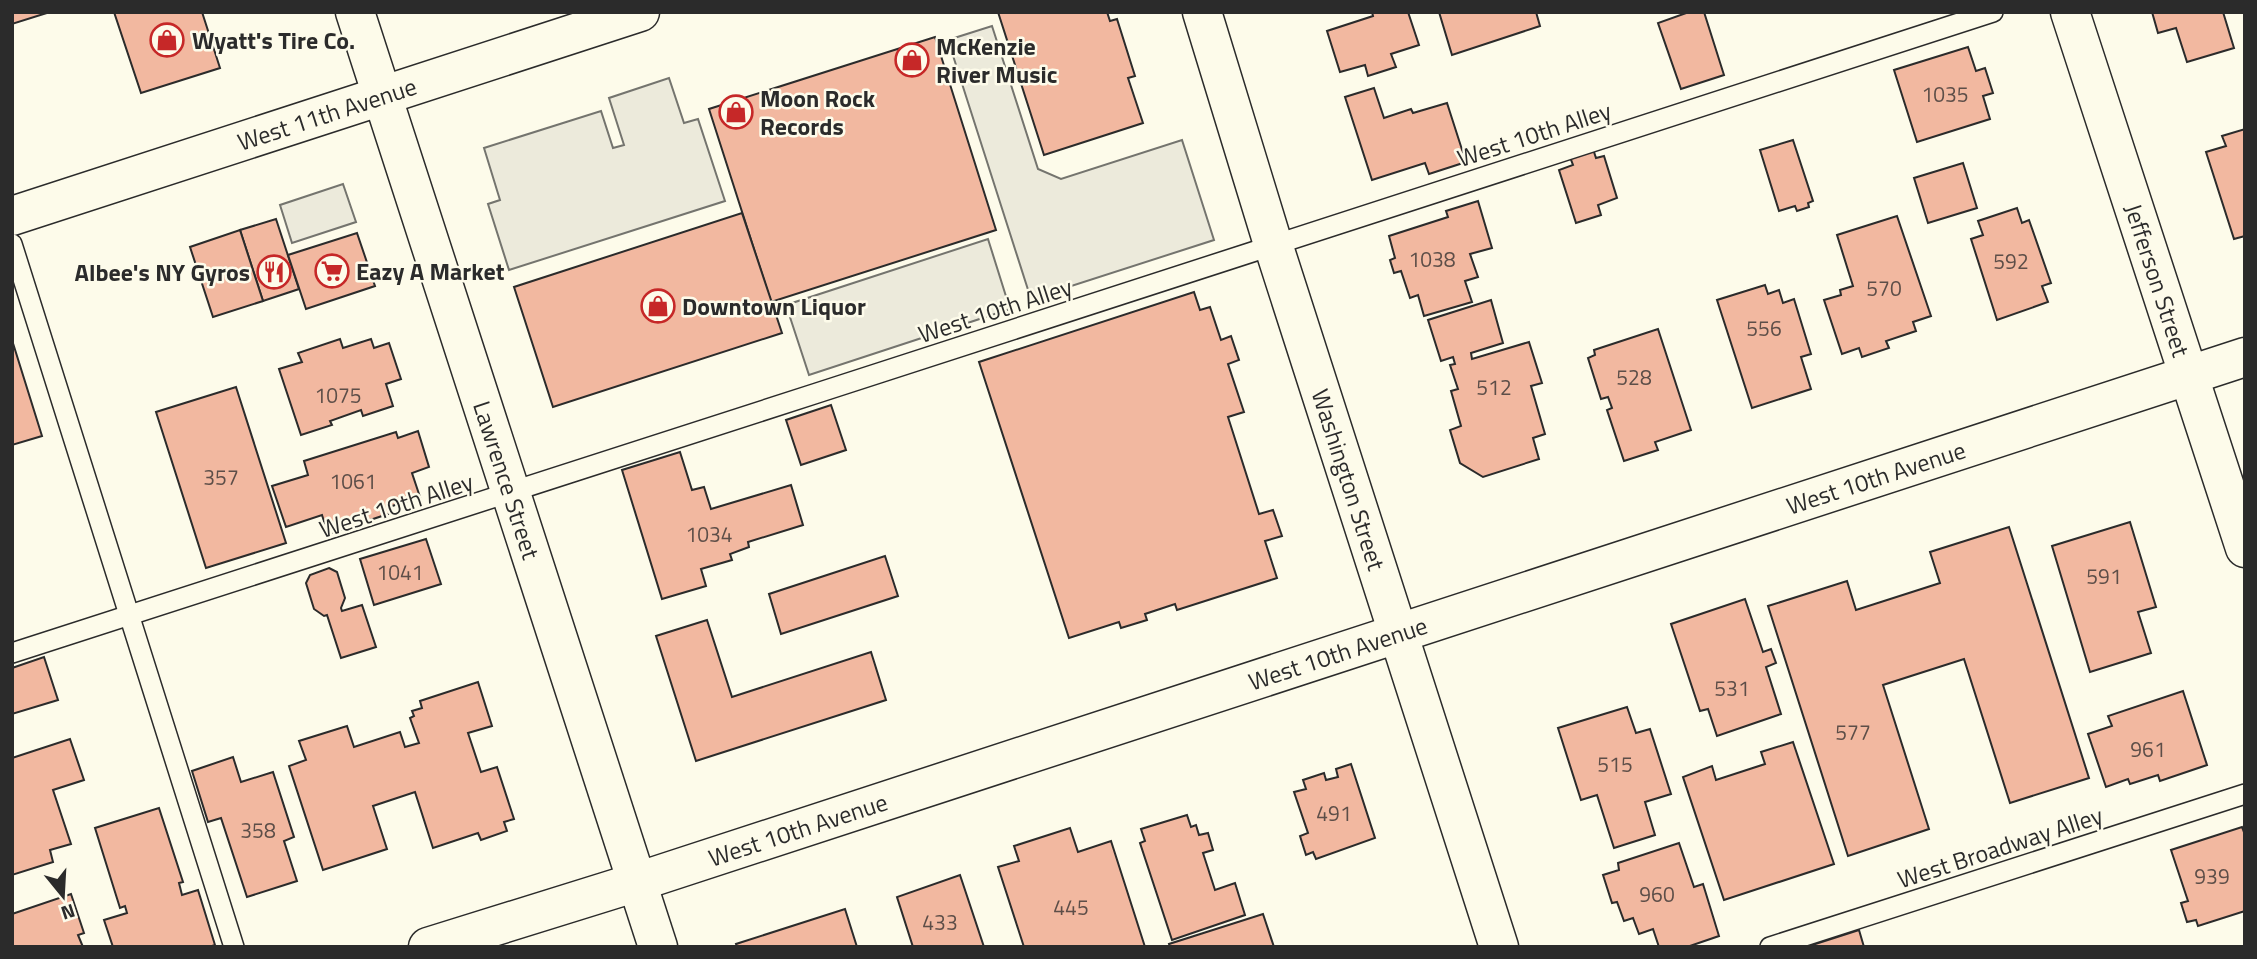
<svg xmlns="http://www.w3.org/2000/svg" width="2257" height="959" font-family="'Titillium Web',sans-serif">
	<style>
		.parking { fill: #eceadb; stroke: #74746e; stroke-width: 2 }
		.building { fill: #f2b8a0; stroke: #2b2b2b; stroke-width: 2 }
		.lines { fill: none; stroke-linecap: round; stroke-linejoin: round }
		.service-casing { stroke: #2b2b2b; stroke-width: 22 }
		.minor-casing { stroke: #2b2b2b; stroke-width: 41 }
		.tertiary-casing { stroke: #2b2b2b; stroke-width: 41 }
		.secondary-casing { stroke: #2b2b2b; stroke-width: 41 }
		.service { stroke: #fdfbea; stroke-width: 19 }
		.minor { stroke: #fdfbea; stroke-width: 38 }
		.tertiary { stroke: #fdfbea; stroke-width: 38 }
		.secondary { stroke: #fdfbea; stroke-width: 38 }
		.labels { text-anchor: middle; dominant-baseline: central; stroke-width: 5; stroke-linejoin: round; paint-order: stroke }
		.number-label { font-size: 21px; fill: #5d4e48 }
		.poi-label { font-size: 24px; font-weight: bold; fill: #2b2b2b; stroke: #fdfbea; text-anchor: start }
		.street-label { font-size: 24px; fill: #2b2b2b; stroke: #fdfbea }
	</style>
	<rect width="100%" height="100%" fill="#fdfbea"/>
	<!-- parking -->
	<g class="parking">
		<path d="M992,26L1038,169L1061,179L1182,140L1214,240L1031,299L948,40Z"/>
		<path d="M669,78L684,123L698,119L725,201L509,270L488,204L500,200L484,148L601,111L613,148L624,145L609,98Z"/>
		<path d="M343,184L356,222L292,243L280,205Z"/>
		<path d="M988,239L1010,309L809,375L786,305Z"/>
	</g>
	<!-- building -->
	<g class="building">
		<path d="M12,12H50L12,24Z"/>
		<path d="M114,12H202L220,68L141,93Z"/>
		<path d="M998,12H1107L1110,21L1117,19L1135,76L1128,78L1143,123L1044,155Z"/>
		<path d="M1372,12H1408L1419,45L1391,54L1396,67L1368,76L1365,65L1340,72L1327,31L1373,16Z"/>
		<path d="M1439,12H1536L1540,26L1452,55Z"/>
		<path d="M1689,12H1704L1724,75L1681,89L1658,23Z"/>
		<path d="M2152,12H2223L2234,48L2187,62L2176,28L2158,33Z"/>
		<path d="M935,37L996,230L771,302L709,109Z"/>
		<path d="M1968,47L1976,71L1985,68L1993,93L1983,96L1990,119L1917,142L1894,70Z"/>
		<path d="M1374,88L1384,118L1411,109L1413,113L1447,103L1466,162L1429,174L1425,163L1372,180L1345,97Z"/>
		<path d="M2245,129V236L2234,239L2206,152L2226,146L2222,136Z"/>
		<path d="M1793,140L1813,201L1808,203L1809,207L1797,211L1795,206L1779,211L1760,150Z"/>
		<path d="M1593,149L1596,158L1604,156L1617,198L1598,205L1601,215L1576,223L1559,170L1573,165L1570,157Z"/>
		<path d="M1963,163L1977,208L1928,223L1914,178Z"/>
		<path d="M1478,201L1492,248L1470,254L1478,277L1465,281L1472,302L1424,316L1418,295L1410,298L1401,271L1394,273L1390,260L1395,258L1389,236L1448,217L1446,211Z"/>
		<path d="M2017,208L2022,223L2029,220L2051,283L2042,286L2048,302L1997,320L1971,239L1983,235L1978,221Z"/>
		<path d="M742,213L782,333L553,407L514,287Z"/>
		<path d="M1897,216L1931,316L1913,322L1916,331L1886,341L1889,348L1862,357L1859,348L1842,354L1824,300L1841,295L1840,290L1853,286L1837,235Z"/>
		<path d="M276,219L299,289L263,301L240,230Z"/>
		<path d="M240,230L263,301L213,317L190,247Z"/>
		<path d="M357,233L375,286L306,309L288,255Z"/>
		<path d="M1765,285L1768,294L1779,290L1783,303L1794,299L1811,354L1801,357L1811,389L1752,408L1717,300Z"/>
		<path d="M1194,292L1200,310L1210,307L1221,340L1231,336L1239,360L1228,364L1244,412L1228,417L1259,514L1273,510L1282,536L1265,541L1277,578L1177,610L1175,604L1145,614L1147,620L1121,628L1119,622L1069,638L979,362Z"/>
		<path d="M1491,300L1503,343L1471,353L1472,359L1529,342L1542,383L1531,386L1545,434L1533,438L1539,459L1483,477L1460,463L1450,430L1461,426L1451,391L1458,389L1450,365L1455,364L1453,357L1441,361L1428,320Z"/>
		<path d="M1658,329L1691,430L1655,442L1658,450L1624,461L1607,410L1612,408L1608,397L1601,399L1588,358L1595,355L1594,350Z"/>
		<path d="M340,339L343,348L371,339L374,348L389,343L401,379L386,384L393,406L363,416L361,410L330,421L332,425L301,435L279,369L302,362L298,353Z"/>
		<path d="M12,340L42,436L12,445Z"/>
		<path d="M236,387L286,543L206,568L156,412Z"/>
		<path d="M831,405L846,450L801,465L786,420Z"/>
		<path d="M418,431L429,467L412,473L420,497L389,507L391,513L328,534L322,515L286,527L272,486L308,475L304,461L396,432L398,438Z"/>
		<path d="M680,452L692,490L704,487L711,509L791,485L803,525L748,542L749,547L730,554L732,560L701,569L706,586L662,599L622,470Z"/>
		<path d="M2130,522L2156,607L2138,612L2151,653L2090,672L2052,546Z"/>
		<path d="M2009,527L2089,778L2010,803L1964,659L1883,685L1929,829L1848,856L1768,606L1847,581L1856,610L1940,583L1930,552Z"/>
		<path d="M426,539L441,584L374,605L360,559Z"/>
		<path d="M885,556L898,596L781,634L769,594Z"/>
		<path d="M329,568L337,572L345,598L341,608L342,611L362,605L376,647L341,658L327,615L324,616L314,609L306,583L310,575Z"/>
		<path d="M1745,599L1763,652L1771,649L1776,663L1766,667L1781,714L1717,736L1708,709L1700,711L1671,624Z"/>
		<path d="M707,620L732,697L871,652L886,700L696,761L656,636Z"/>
		<path d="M44,657L58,700L12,714V668Z"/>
		<path d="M478,682L492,726L468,733L481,772L497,767L514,819L504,822L507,831L481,840L478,833L433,848L415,792L373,806L387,849L323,870L289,766L306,760L299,741L347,726L354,747L400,732L405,747L419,743L410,718L414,716L412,711L422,708L420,701Z"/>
		<path d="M2183,691L2207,765L2160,781L2158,775L2130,784L2128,779L2106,787L2088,734L2112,726L2108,716Z"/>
		<path d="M1627,707L1636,733L1650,729L1671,794L1645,802L1655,835L1614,848L1597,795L1581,800L1558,728Z"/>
		<path d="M70,739L84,780L53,790L71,844L50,850L53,862L12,875V758Z"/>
		<path d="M1793,742L1834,864L1724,900L1683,777L1712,766L1716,780L1765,764L1761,752Z"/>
		<path d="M233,757L241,782L273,772L294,837L284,841L297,881L247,897L221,818L208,822L192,771Z"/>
		<path d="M1351,764L1375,838L1316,859L1313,852L1306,855L1300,836L1308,833L1294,792L1306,789L1303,780L1324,773L1326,780L1338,777L1336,769Z"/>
		<path d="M159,808L183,882L179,883L182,895L198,890L215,945L209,947H113L104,920L127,913L125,906L120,908L95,828Z"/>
		<path d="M1187,815L1191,827L1196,825L1199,835L1208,833L1213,850L1203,853L1215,890L1235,883L1245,915L1172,940L1140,843L1145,841L1141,829Z"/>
		<path d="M2242,827L2245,835V911L2198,926L2196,920L2187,922L2181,903L2188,901L2171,850Z"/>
		<path d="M1070,828L1078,852L1111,841L1145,947H1024L998,867L1019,861L1014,846Z"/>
		<path d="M1679,843L1694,887L1703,884L1719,936L1687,947H1659L1653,929L1639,934L1633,918L1624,921L1617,902L1612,903L1603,875L1619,870L1618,863Z"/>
		<path d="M960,875L984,947H913L897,897Z"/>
		<path d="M71,894L84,933L78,935L83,947H12V914Z"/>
		<path d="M845,909L857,947H737L736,944Z"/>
		<path d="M1263,914L1274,947H1170L1169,944Z"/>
		<path d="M1859,930L1864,947H1806Z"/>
	</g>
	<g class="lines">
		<defs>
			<g id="service">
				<path d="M12,244L234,947"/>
				<path d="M12,653C673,441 1332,225 1993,12"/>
				<path d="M1770,947L2245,794"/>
			</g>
			<g id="minor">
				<path id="s1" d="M428,947L637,882L2245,357"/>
			</g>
			<g id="tertiary">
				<path id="s2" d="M355,12L658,947"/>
			</g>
			<g id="secondary">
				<path id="s3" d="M1202,12L1273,244L1499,947"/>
				<path id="s4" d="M2070,12L2245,548"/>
				<path id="s5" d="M12,216L640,12"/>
			</g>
		</defs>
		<!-- service casing -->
		<use href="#service" class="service-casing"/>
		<!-- minor casing -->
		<use href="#minor" class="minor-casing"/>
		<!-- tertiary casing -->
		<use href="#tertiary" class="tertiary-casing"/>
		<!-- secondary casing -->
		<use href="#secondary" class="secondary-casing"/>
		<!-- service -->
		<use href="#service" class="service"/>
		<!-- minor -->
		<use href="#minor" class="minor"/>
		<!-- tertiary -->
		<use href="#tertiary" class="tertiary"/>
		<!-- secondary -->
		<use href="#secondary" class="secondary"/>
	</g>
	<!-- icons -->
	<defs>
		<symbol id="shop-ring" viewBox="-11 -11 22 22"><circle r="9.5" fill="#fdfbea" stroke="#c62828" stroke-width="1.5"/><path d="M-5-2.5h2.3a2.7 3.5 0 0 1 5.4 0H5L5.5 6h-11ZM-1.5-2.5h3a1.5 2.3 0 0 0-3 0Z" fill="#c62828"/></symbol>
		<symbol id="supermarket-ring" viewBox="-11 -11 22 22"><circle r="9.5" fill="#fdfbea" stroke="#c62828" stroke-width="1.5"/><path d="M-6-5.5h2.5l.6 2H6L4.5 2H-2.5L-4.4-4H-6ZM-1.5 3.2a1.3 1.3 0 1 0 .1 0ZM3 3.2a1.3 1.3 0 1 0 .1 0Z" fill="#c62828"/></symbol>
		<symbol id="restaurant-ring" viewBox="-11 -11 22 22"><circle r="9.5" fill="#fdfbea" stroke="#c62828" stroke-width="1.5"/><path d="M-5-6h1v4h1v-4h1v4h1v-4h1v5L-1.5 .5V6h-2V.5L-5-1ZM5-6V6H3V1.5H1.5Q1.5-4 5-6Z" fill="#c62828"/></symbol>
	</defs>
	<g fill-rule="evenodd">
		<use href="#shop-ring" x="148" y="21" width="38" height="38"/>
		<use href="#shop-ring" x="893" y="41" width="38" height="38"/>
		<use href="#shop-ring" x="717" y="93" width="38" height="38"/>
		<use href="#supermarket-ring" x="313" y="252" width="38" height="38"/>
		<use href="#restaurant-ring" x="255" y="253" width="38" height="38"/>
		<use href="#shop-ring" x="639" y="287" width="38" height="38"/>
	</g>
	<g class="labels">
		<!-- number labels -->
		<g class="number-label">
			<text x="1945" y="94">1035</text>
			<text x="1432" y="259">1038</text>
			<text x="2011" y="261">592</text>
			<text x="1884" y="288">570</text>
			<text x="1764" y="328">556</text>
			<text x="1634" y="377">528</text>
			<text x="1494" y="387">512</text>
			<text x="338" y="395">1075</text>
			<text x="221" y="477">357</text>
			<text x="353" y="481">1061</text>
			<text x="709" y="534">1034</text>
			<text x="400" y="572">1041</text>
			<text x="2104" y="576">591</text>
			<text x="1732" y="688">531</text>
			<text x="1853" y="732">577</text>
			<text x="2148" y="749">961</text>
			<text x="1615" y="764">515</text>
			<text x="1334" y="813">491</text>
			<text x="258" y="830">358</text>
			<text x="2212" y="876">939</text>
			<text x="1657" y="894">960</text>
			<text x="1071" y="907">445</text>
			<text x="940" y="922">433</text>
		</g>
		<!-- poi labels -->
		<g class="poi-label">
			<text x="192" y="40">Wyatt's Tire Co.</text>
			<text x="936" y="46">McKenzie<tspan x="936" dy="28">River Music</tspan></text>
			<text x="760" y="98">Moon Rock<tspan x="760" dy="28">Records</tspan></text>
			<text x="356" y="271">Eazy A Market</text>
			<text x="250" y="272" text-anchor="end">Albee's NY Gyros</text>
			<text x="682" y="306">Downtown Liquor</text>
		</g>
		<!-- street labels -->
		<g class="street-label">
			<text stroke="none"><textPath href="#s5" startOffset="331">West 11th Avenue</textPath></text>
			<text transform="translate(1534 134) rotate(-18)">West 10th Alley</text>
			<text stroke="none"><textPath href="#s4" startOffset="282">Jefferson Street</textPath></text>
			<text transform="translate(995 310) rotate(-18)">West 10th Alley</text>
			<text stroke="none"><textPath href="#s1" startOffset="1522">West 10th Avenue</textPath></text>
			<text stroke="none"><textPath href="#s2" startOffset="492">Lawrence Street</textPath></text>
			<text stroke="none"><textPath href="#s3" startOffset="490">Washington Street</textPath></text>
			<text transform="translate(396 505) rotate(-18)">West 10th Alley</text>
			<text stroke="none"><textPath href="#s1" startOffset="956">West 10th Avenue</textPath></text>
			<text stroke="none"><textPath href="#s1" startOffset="388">West 10th Avenue</textPath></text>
			<text transform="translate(2000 847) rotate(-18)">West Broadway Alley</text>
		</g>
	</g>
	<!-- border -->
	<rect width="2257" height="959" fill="none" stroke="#2b2b2b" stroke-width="28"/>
	<!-- north arrow -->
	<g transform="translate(63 896) rotate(162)" stroke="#fdfbea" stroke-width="5" paint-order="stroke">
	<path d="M0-5L12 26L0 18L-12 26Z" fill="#2b2b2b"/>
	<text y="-10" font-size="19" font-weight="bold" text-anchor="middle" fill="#2b2b2b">N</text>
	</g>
</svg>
